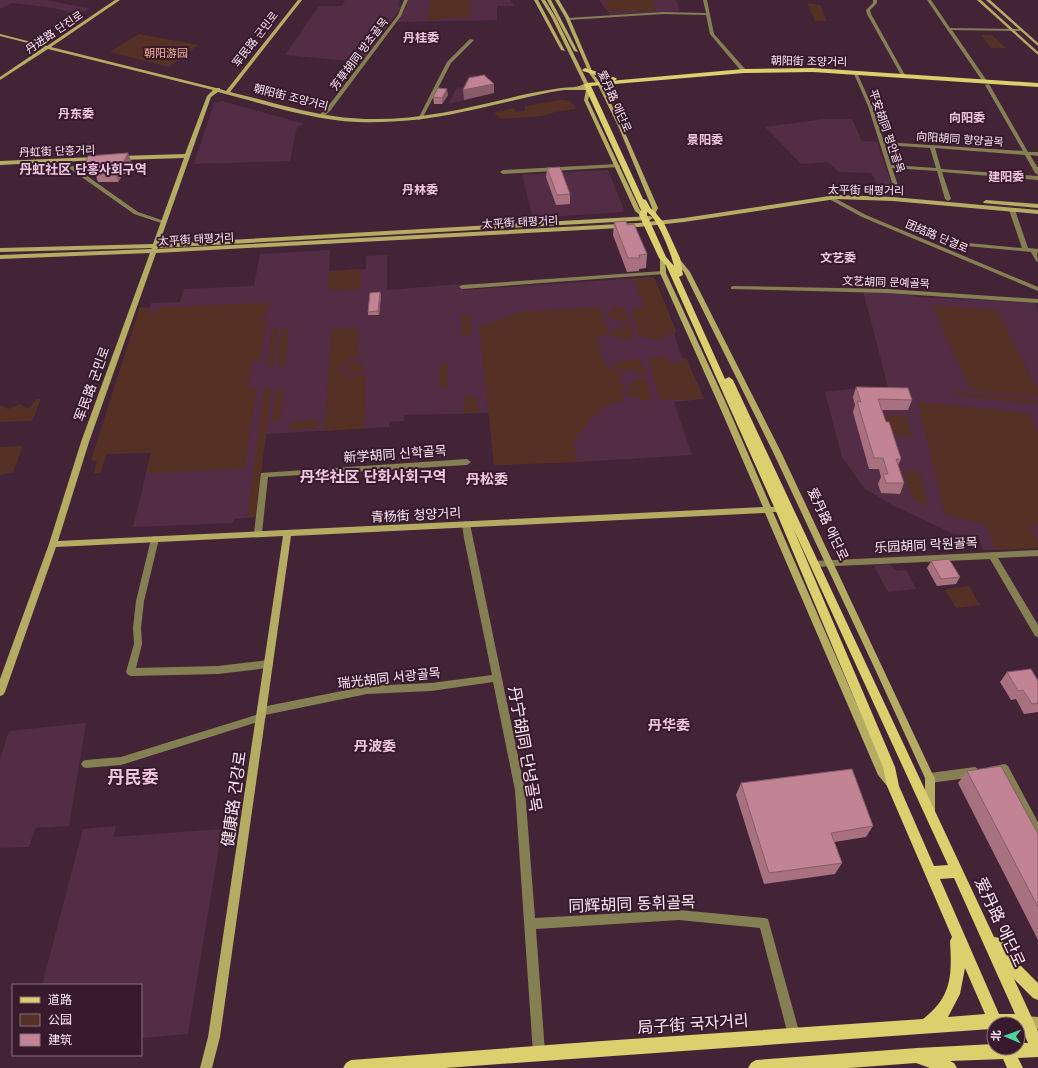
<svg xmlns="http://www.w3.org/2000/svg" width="1038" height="1068" font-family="Helvetica,'Noto Sans SC','Noto Sans KR',sans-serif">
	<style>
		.built { fill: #522d45 }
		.green { fill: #543124 }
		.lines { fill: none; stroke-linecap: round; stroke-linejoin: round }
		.street { fill: #858053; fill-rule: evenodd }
		.secondary { fill: #b5ac63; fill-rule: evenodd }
		.primary { fill: #dbcf6e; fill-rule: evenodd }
		.wall { fill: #a7717f }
		.shaded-wall { fill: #885c68 }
		.building { fill: #c28394; stroke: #885c68 }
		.labels { text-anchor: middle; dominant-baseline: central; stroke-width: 4; stroke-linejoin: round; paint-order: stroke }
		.far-street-label { font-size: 11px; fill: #fdecf5; stroke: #381a2d }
		.far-park-label { font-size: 11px; fill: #f8b499; stroke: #381a2d }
		.far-neighbourhood-label { font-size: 12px; font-weight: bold; fill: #efc7df; stroke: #381a2d }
		.far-quarter-label { font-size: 13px; font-weight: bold; fill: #efc7df; stroke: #381a2d }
		.street-label { font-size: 13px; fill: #fdecf5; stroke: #381a2d }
		.neighbourhood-label { font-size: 14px; font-weight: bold; fill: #efc7df; stroke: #381a2d }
		.quarter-label { font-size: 15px; font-weight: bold; fill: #efc7df; stroke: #381a2d }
		.near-street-label { font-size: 16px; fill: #fdecf5; stroke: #381a2d }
		.near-neighbourhood-label { font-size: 17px; font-weight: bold; fill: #efc7df; stroke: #381a2d }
	</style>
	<rect width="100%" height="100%" fill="#432437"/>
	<!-- built -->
	<g class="built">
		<path d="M0,0H47L90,9L84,12L76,10L69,12L54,8L13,3L0,9Z"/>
		<path d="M345,0H400L398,6H402L362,62L285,55L319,6H342Z"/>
		<path d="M408,0H510L514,6H497V20L397,22L406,8Z"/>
		<path d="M599,0H676L680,11L610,15Z"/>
		<path d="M486,74L490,88L495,93L448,104L457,88L463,87L468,76Z"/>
		<path d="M222,101L305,124L297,127L290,161L194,164L214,103Z"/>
		<path d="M824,119H852L862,141L877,142L894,190L880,189L871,173L839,172L828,162L801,164L765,127Z"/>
		<path d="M608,170L624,210L622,212L533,218L522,175Z"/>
		<path d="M330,250L329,271L366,269V256L387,255V290L462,284L463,290L654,277L676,331L674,334L682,358L687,360L704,399L674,402L692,455L577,462L494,465L490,415L487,413L404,415V421L389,422V427L266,434L255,517L234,519L233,523L133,527L151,453L102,454L151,303L180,302L184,289L254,286L260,254Z"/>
		<path d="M863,291L912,295L917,297L1034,303L1038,309V548L983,550L978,535L954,534L894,506L865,489L842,457L825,392L850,389L889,391Z"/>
		<path d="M885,564L890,565L897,571L906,570L916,589L888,592L874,566Z"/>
		<path d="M86,723L69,826L35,828L29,847L0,848V759L9,731Z"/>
		<path d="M116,826L113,837L222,829L188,1034L141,1038V985H42L83,829Z"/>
	</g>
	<!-- green -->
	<g class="green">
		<path d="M430,0H471L469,18H441L440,20H427Z"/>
		<path d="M606,0H653L656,11H607Z"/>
		<path d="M807,3L820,5L827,21H815Z"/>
		<path d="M139,34L198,45L169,67L110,52Z"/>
		<path d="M981,35H992L1006,48H991Z"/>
		<path d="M560,100C569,100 572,101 576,109L555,112L543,116L501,119L494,113L514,108L516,112L525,111V106Z"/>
		<path d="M361,269V289L328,291L329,271Z"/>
		<path d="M654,277L676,331L674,334H667L668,337C662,337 661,339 657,339C634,341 637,326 632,309L644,307L635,282L627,279Z"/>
		<path d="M265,303H271L265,311L266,317L259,318V320H267L260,361H252L248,388H257L244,469L146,473L151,452L107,454L100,473H94L97,461L91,460L140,307L150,308L149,311H160L161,308L168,307Z"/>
		<path d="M932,305L997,310L1038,391V397L970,390Z"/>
		<path d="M615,306L625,308L630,323C622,323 615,318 608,316L607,312L614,310Z"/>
		<path d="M599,307L604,316L603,322L610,328L605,336H597L605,364C608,364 617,372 623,374V377L618,380L619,383L625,385L626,387L621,391L624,401L611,404L601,410L577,435L574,444L577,462L494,465L479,325L491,324L503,318L519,312Z"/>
		<path d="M470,314L471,335L462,336L460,315Z"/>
		<path d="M621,326H631L634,337L629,339L609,336L612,332L620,328Z"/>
		<path d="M278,328L273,366H267L272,329Z"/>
		<path d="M282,328H289L285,365L277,366Z"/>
		<path d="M359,328L357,359L346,361L340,368L343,374L353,376L363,374L366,375L364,428L324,431L332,329Z"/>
		<path d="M667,357L669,362L684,361L683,358L687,360L704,399L660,400L648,359Z"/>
		<path d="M635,358L640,360L646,376H639L633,370H620L613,365L618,361H626Z"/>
		<path d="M355,362L363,364V371L354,374L346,372L344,368L347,364Z"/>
		<path d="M440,362L447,363V387L446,389H440Z"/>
		<path d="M646,379L651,396L649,400L641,401L639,397L629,396L626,394L633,380Z"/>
		<path d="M272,388L255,517L247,518L264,389Z"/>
		<path d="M276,389H284L280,421H271Z"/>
		<path d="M956,392L1032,399L1038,401V404L957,396Z"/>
		<path d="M463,396H477L478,413H464Z"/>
		<path d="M36,399H41L32,421L0,422V405L8,409L20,404L26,408H30Z"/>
		<path d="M918,402L1030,413L1038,434V528L1037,525L1031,526L1038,543V548L995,550L986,525L945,515Z"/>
		<path d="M886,415H906L912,437L892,436Z"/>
		<path d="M318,420V429L290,430L291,422Z"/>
		<path d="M23,446L13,472L0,475V447Z"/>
		<path d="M903,471L920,472L928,507L912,499Z"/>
		<path d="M969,586L980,605L956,608L945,589Z"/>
	</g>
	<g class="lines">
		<!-- street -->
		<g class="street">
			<path d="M404,0H408L401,16L330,111L323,117H319V115L326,109L398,15Z"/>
			<path d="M703,0H707L714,34L746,70V72H742L710,34L706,15L663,14L568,20L566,19L568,18L663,12L706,13Z"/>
			<path d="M873,0H877V3L870,10L871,14L905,75V76L901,75L867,14L866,10L873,3Z"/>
			<path d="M927,0H931L950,28L1021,29L1022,30L1020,31L952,30L987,81V82H983Z"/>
			<path d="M470,39L474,40L451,63L422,119L418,120V119L447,62Z"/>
			<path d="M854,74L858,75L872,106L884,142L1023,151L985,85L989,84L1028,152H1038V156L1030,155L1038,168V175L1035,173L1025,155L935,148L941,169L1038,176V180L942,172L951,199L948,201L945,199L937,171L892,168L901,194L896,195L868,106ZM885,145L930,148L936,168L891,165Z"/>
			<path d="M59,159H63L138,212L167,222L164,224L134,214L59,161Z"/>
			<path d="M617,164L620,166L619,167L503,174L500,172L503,170Z"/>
			<path d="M831,196L866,215L1038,287V291L862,217L829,199L828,198Z"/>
			<path d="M1012,208L1015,210L1028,248L1038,249V253H1037L1038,262L1036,261L1031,252L966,246V244L968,243L1022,248L1009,210Z"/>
			<path d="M663,271L666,273L665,274L462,289L459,287L462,285Z"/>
			<path d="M733,286L887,289L1038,299V303L887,293L731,289V287Z"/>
			<path d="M467,459L471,462L467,465L268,477L262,533L258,536L254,533L261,473Z"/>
			<path d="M466,521L470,524L525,790L535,918L679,910L764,918L768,919L800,1035L798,1039L794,1041L790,1039L788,1035L760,928L679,920L536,929L545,1053L543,1057L539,1059L535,1057L533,1053L515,790L493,682L431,691L367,694L265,715L266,717L264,720L261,721L121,765L86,768L83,767L81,764L83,761L86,760L121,757L259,714L257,711L259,708L262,707L367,686L431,683L492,675L464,538L462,524Z"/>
			<path d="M155,536L158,537L159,539L144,601L141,628L142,644L136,668L218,666L269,660L272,661L273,664L272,667L252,670L218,674L131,676L128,675L126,672L134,644L133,628L136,601L151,539L152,537Z"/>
			<path d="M1038,550V556L998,558L1038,625V637L1035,636L990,559L815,567L812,566L811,564L812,562L815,561Z"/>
			<path d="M1005,764L1008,766L1038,822V837L1034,835L1002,774L992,775L989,773L987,770L989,767Z"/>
			<path d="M975,767L978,769L980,772L978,775L975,777L930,783L927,781L925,778L927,775L930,773Z"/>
		</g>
		<!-- secondary -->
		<g class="secondary">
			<path d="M115,0H120L51,47L216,88H220V89L226,91L298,0H302L230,92C264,100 298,111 333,116C398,126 460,110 522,95C535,92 548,90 561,88C569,87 577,88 584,84L552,18L541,0H545L556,18L589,85L586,87L591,89L588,100L640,210L646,215L641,216L635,211L584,100L586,90H564L551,92C521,98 492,106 462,112C427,120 392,123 357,122C311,120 262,103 218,92L211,97L159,244L650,216L653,218L650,220L158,248L157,249L638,223L684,218L836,195L893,197L1038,210V214L893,201L836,199L684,222L638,227L156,253L89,442L58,541L763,507L718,403L660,273V258L661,257H665L666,273L726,403L771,507L780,506L784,509L780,512H773L885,769L896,784L894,787L891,789L888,787L878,775L765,513L291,536L220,1037L212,1068H200L208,1037L283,536L56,547L5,692L3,695L0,696V679L49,544L81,442L150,253L0,259V255L151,249L152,248L0,252V248L153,244L184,158L120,160L117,158L120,156L185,154L207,96L213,90L48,49L0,80V77L44,47L0,36V34L47,46Z"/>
			<path d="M534,0H538L565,51L561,50Z"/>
			<path d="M547,0H551L578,52L574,51Z"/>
			<path d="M555,0H559L569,17L593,73L603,87L623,128L658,208L655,214L650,213L652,208L619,128L599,87L589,73L565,17Z"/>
			<path d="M977,0H981L1038,52V55Z"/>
			<path d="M986,0H990L1038,43V46Z"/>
			<path d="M96,157L98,158V160L0,165V161Z"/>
			<path d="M986,200L1038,204V208L984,203L983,202Z"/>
			<path d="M676,256L678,257L690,272L781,452L933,775L935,778V810L934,813L930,815L926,813L925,810V778L875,669L773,452L684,272L673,258Z"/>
			<path d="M1026,1016L1038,1017V1029L1026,1028L1022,1026L1020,1022L1022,1018Z"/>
		</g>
		<!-- primary -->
		<g class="primary">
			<path d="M585,68L616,78L617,79L614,81L583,71L582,70Z"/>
			<path d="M813,68L1038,83V87L813,72L744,73L591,86L643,199L646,200L651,209L655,212L664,223L680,258L683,275L679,277L725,379L729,377L733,380L994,937L1001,938L1013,958L1038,983V1000L1033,998L1014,979L1038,1031V1057L1018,1058L1023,1068H1007L1003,1059L950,1061L954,1063L957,1068H930L916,1063L849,1068H748L751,1063L756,1060L917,1048L994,1044V1048H1018V1043H1028L1022,1029H1018V1024H994V1030L991,1029L445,1068H343L346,1063L351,1060L602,1041L923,1019C952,997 952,975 950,941L952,937L887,786L883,767L775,509L666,265L659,258L639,215L641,210L584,85L587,83L744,69ZM647,212C658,219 671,253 674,266L666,257L647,215ZM793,528L948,865L934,866L899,786L895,767ZM954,878L1015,1014H999L940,879ZM965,968L985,1014L948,1017L960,994Z"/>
		</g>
	</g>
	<!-- wall -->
	<g class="wall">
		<path d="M448,95L442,104H434L433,97Z"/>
		<path d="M88,156L132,163L125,174H123L118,182H98L95,173H88L85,164Z"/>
		<path d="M547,168L570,194V204L556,205L546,177Z"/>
		<path d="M614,222L627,225L647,254L646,268L639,269V271L627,272L613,235Z"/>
		<path d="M380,292L381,296L379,315H368V312Z"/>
		<path d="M856,387L912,400L908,410H881L886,422L901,459L898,465L904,483L900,494L881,493L878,484L881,477L879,469H869L853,412L855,405L853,397Z"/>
		<path d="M931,561L960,577L956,584L937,586L927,568Z"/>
		<path d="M1007,672L1038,681V712L1024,714L1016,699L1011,700L1000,682Z"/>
		<path d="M967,771L1038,834V940L958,783Z"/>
		<path d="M741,783L873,826L866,837L834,842L842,863L835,874L764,884L736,795Z"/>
	</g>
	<!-- shaded-wall -->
	<g class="shaded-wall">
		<path d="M494,84V93L464,100L463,90Z"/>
		<path d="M447,89L448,95L442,104V98Z"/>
		<path d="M128,153L132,163L125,174L122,165Z"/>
		<path d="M120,165L123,174L118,182L115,172Z"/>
		<path d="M380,292L381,296L379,315L378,311Z"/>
	</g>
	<!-- building -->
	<g class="building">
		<path d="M484,75L494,84L463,90L469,78Z"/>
		<path d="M438,88L447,89L442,98L433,97Z"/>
		<path d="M128,153L122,165H120L115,172H94L99,163L85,164L88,156Z"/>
		<path d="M560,167L570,194L557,195L547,168Z"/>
		<path d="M626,221L627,225L634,224L647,254L639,255L640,258H628L614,222Z"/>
		<path d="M380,292L378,311L368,312L370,293Z"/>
		<path d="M856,387L908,388L912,400L878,399L886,422H889L901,459H896L904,483H886L883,474H888L883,458H874L857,401L861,402Z"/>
		<path d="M949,559L960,577L941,579L931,561Z"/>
		<path d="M1031,669L1038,681V703L1032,704L1023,690L1018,691L1007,672Z"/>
		<path d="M1001,766L1038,834V907L967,771Z"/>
		<path d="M852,769L873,826L831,833L842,863L769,873L741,783Z"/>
	</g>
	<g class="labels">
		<!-- far-street labels -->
		<g class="far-street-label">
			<text transform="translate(54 32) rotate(-34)">丹进路 단진로</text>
			<text transform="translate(255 39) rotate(-52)">军民路 군민로</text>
			<text transform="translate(359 54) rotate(-53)">芳草胡同 방초골목</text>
			<text transform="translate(809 61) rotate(1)">朝阳街 조양거리</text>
			<text transform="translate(291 97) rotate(14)">朝阳街 조양거리</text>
			<text transform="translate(615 101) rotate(66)">爱丹路 애단로</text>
			<text transform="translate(887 131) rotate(71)">平安胡同 평안골목</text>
			<text transform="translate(960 139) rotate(4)">向阳胡同 향양골목</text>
			<text transform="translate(57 151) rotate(-2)">丹虹街 단홍거리</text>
			<text transform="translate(866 190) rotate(1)">太平街 태평거리</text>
			<text transform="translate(520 222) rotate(-3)">太平街 태평거리</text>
			<text transform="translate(937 236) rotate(23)">团结路 단결로</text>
			<text transform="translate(196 239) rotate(-3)">太平街 태평거리</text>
			<text transform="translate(886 282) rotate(2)">文艺胡同 문예골목</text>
		</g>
		<!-- far-park labels -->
		<g class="far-park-label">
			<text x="166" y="53">朝阳游园</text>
		</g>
		<!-- far-neighbourhood labels -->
		<g class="far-neighbourhood-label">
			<text x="421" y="38">丹桂委</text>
			<text x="76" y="114">丹东委</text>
			<text x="967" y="118">向阳委</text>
			<text x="705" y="140">景阳委</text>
			<text x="1006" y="177">建阳委</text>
			<text x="420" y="190">丹林委</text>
			<text x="838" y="258">文艺委</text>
		</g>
		<!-- far-quarter labels -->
		<g class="far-quarter-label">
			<text x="83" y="169">丹虹社区 단홍사회구역</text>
		</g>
		<!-- street labels -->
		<g class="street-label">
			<text transform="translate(92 384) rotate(-70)">军民路 군민로</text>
			<text transform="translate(395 454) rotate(-4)">新学胡同 신학골목</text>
			<text transform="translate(416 515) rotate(-3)">青杨街 청양거리</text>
			<text transform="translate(828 524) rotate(65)">爱丹路 애단로</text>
			<text transform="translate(926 545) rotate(-3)">乐园胡同 락원골목</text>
			<text transform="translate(389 678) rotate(-6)">瑞光胡同 서광골목</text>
		</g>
		<!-- neighbourhood labels -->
		<g class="neighbourhood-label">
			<text x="487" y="479">丹松委</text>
			<text x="669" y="725">丹华委</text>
			<text x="375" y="746">丹波委</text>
		</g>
		<!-- quarter labels -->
		<g class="quarter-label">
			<text x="373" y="476">丹华社区 단화사회구역</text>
		</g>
		<!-- near-street labels -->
		<g class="near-street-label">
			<text transform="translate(525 749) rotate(80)">丹宁胡同 단녕골목</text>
			<text transform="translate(234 799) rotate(-82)">健康路 건강로</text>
			<text transform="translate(632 904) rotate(-2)">同辉胡同 동휘골목</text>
			<text transform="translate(1000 922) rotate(65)">爱丹路 애단로</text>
			<text transform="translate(693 1024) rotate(-4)">局子街 국자거리</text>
		</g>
		<!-- near-neighbourhood labels -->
		<g class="near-neighbourhood-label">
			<text x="133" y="777">丹民委</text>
		</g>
	</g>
	<!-- legend -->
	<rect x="12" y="984" width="130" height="72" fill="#381a2d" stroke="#876e7d"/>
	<rect x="20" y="997" width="20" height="6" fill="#dbcf6e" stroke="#876e7d"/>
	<text x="48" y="1004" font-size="12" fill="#fdecf5">道路</text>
	<rect x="20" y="1014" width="20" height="12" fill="#543124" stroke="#876e7d"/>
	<text x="48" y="1024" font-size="12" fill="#fdecf5">公园</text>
	<rect x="20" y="1034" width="20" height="12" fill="#c28394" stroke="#876e7d"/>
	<text x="48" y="1044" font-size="12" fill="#fdecf5">建筑</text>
	<!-- north arrow -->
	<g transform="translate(1006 1036) rotate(272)"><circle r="19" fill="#381a2d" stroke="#876e7d"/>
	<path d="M0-3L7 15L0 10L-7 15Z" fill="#4bd49b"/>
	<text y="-6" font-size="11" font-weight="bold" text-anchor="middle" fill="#fdecf5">北</text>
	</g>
</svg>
